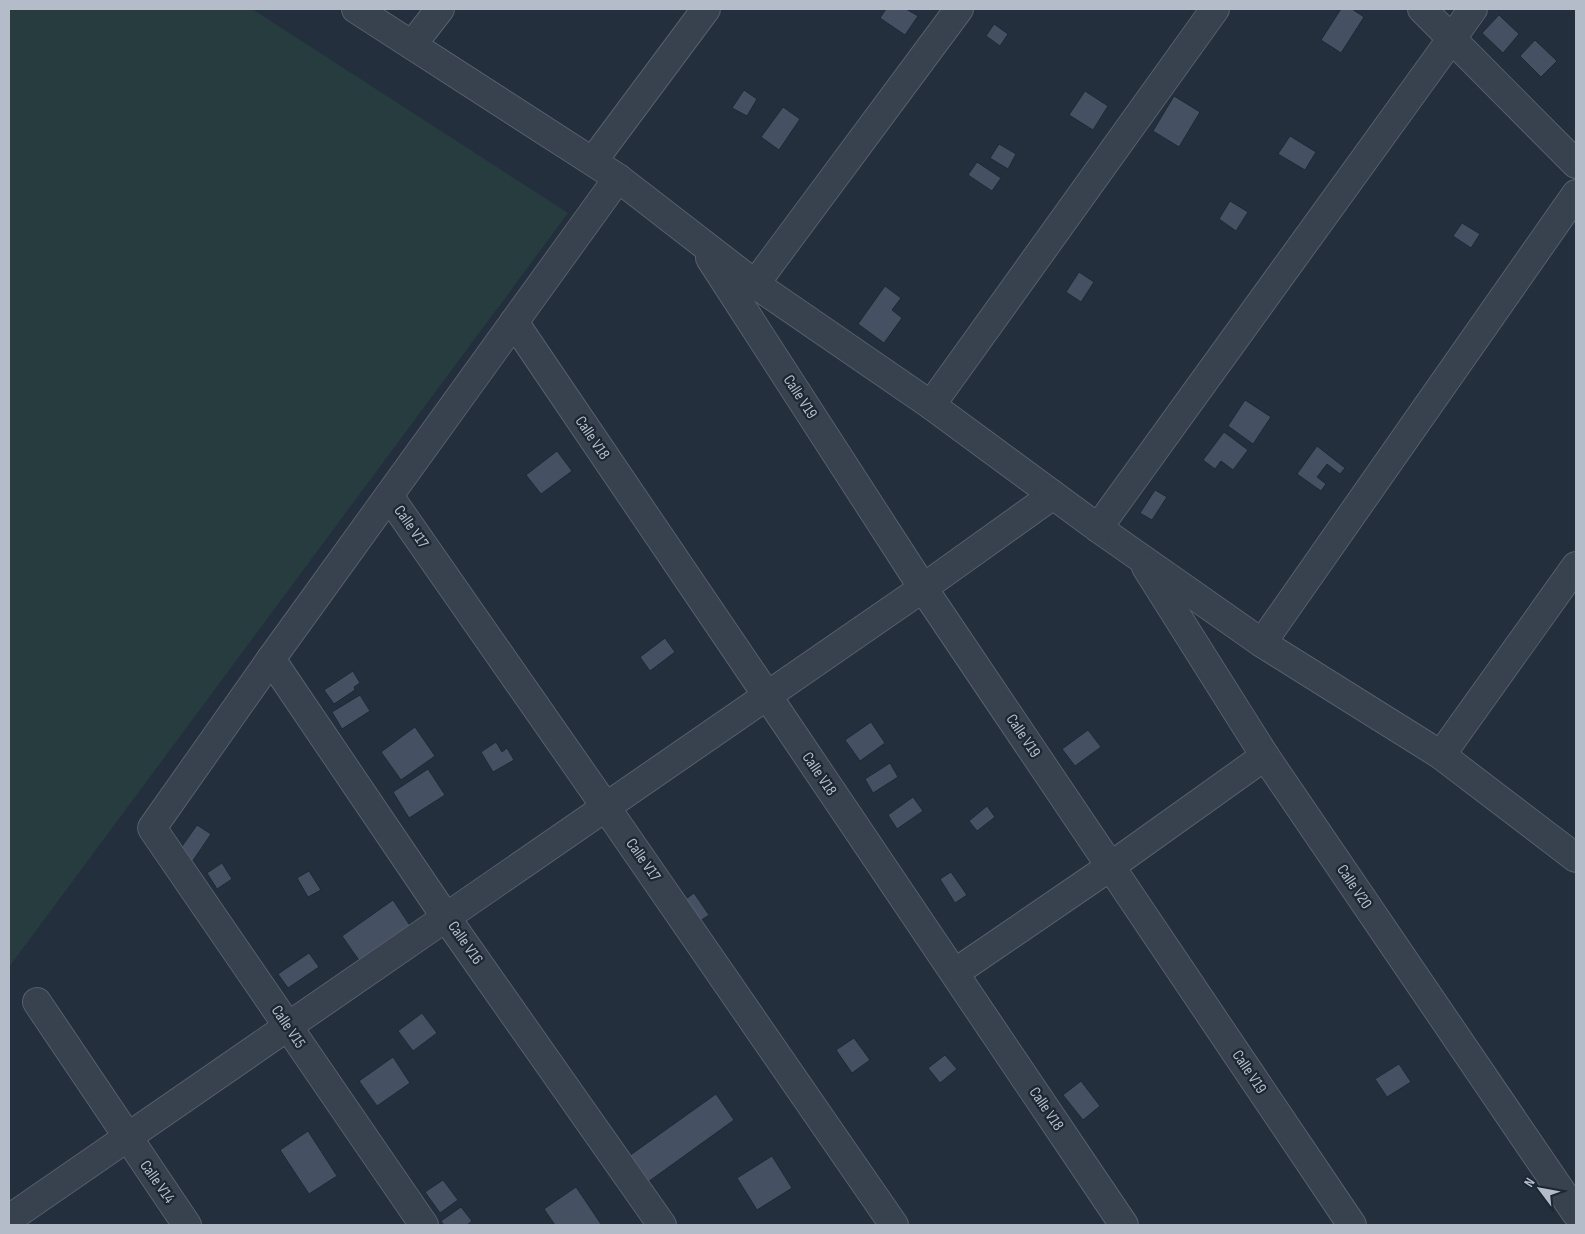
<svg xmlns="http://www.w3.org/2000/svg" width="1585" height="1234" font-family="'Sofia Sans Condensed',sans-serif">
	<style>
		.green { fill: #263c3f }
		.building { fill: #455162; stroke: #1f2835 }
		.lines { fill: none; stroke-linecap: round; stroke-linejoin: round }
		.minor-casing { stroke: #565f6c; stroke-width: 30 }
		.minor { stroke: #38414e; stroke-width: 28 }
		.labels { text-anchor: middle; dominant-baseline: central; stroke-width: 4.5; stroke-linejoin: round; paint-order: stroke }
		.street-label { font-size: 16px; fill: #b4bcc9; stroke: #1d2633 }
	</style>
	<rect width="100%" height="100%" fill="#242f3e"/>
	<!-- green -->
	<path class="green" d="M9,9H252L568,213L9,967Z"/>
	<!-- building -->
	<g class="building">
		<path d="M886,9H906L918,16L905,35L880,18Z"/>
		<path d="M1341,9H1352L1364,17L1341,53L1321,40Z"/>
		<path d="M1499,15L1519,34L1503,53L1482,33Z"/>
		<path d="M994,24L1008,34L1000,46L986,36Z"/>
		<path d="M1535,40L1557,61L1541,77L1520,56Z"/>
		<path d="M744,90L757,99L747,116L732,108Z"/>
		<path d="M1085,91L1108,106L1093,130L1069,115Z"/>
		<path d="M1174,96L1200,112L1179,147L1153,131Z"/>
		<path d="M783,107L800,119L779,150L761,137Z"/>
		<path d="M1290,136L1316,152L1305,170L1278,154Z"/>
		<path d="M999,144L1016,154L1008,169L990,158Z"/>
		<path d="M977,162L1001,178L992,191L968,175Z"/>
		<path d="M1230,201L1248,212L1236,231L1219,219Z"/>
		<path d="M1462,223L1480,234L1471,248L1453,236Z"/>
		<path d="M1079,272L1094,282L1081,302L1066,292Z"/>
		<path d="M885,286L901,298L892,310L902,318L884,343L858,324Z"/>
		<path d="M1245,400L1271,417L1253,444L1228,426Z"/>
		<path d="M1224,432L1248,450L1233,470L1221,461L1215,469L1203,460Z"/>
		<path d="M1317,446L1345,468L1340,474L1327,464L1317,477L1326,484L1321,491L1297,474Z"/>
		<path d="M557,451L572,471L541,494L526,475Z"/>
		<path d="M1155,490L1167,497L1152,520L1140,513Z"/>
		<path d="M665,638L675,652L650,671L640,657Z"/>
		<path d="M353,671L360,683L354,687L355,690L334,704L324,690Z"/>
		<path d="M360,695L370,711L342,729L332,712Z"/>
		<path d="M871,722L885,743L860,761L845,740Z"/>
		<path d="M415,727L435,756L401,780L381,752Z"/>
		<path d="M1088,730L1101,747L1075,766L1062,749Z"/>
		<path d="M496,742L502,752L507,748L514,760L493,772L481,752Z"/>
		<path d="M890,763L898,777L873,793L865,779Z"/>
		<path d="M428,769L445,795L409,818L393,792Z"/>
		<path d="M913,797L923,811L897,829L888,815Z"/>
		<path d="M987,806L995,817L977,831L969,821Z"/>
		<path d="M197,825L211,834L192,862L178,852Z"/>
		<path d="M222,863L232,879L217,889L207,873Z"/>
		<path d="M309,871L321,890L308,897L297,878Z"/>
		<path d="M951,872L967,895L955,903L940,879Z"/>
		<path d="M694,893L709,915L694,925L679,904Z"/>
		<path d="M393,900L413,930L363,966L342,936Z"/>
		<path d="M309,953L319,967L288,988L278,974Z"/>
		<path d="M422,1013L437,1033L413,1051L398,1031Z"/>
		<path d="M854,1038L870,1060L852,1073L836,1050Z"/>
		<path d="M945,1055L957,1069L940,1083L928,1068Z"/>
		<path d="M393,1057L410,1083L377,1106L359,1081Z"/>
		<path d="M1399,1064L1411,1082L1387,1097L1375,1079Z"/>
		<path d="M1081,1081L1100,1106L1083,1120L1063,1095Z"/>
		<path d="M716,1094L734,1120L648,1182L629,1156Z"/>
		<path d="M308,1131L337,1176L309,1194L280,1150Z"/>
		<path d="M772,1156L792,1188L757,1210L737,1178Z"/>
		<path d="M443,1180L458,1200L440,1213L425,1192Z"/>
		<path d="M576,1187L601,1224L599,1225H555L544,1209Z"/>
		<path d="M461,1207L472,1221L467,1225H444L441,1221Z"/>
	</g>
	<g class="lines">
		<defs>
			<g id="minor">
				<path d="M356,9L618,178L755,284L931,405L1098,528L1262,643L1441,755L1576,858"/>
				<path d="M1422,9L1576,164"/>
				<path d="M412,45L440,9"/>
				<path d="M593,161L706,9"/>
				<path d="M710,258L923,588L1352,1225"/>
				<path d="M755,284L959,9"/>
				<path d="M514,322C717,623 923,923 1124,1225"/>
				<path d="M931,405L1215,9"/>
				<path d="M389,496L605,806L894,1225"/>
				<path d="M1098,528L1473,9"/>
				<path d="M1146,567L1265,756L1576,1213"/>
				<path d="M1262,643L1576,194"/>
				<path d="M271,659L445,916L662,1225"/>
				<path d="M1441,755L1576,566"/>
				<path d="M956,972L1111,866L1265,756"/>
				<path d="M37,1002L187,1225"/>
				<path d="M9,1219L923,588L1053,495"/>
				<path d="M424,1225L152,828L271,659L618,178"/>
			</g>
		</defs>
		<!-- minor casing -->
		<use href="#minor" class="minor-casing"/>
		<!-- minor -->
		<use href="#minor" class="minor"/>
	</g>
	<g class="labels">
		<!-- street labels -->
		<g class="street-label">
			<text transform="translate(800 397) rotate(57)">Calle V19</text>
			<text transform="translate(592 438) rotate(56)">Calle V18</text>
			<text transform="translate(411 527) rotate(55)">Calle V17</text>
			<text transform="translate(1023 736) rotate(56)">Calle V19</text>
			<text transform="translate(819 774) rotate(56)">Calle V18</text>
			<text transform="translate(643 860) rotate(55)">Calle V17</text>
			<text transform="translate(1354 887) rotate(56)">Calle V20</text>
			<text transform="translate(465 943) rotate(55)">Calle V16</text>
			<text transform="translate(288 1027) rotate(56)">Calle V15</text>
			<text transform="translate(1249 1072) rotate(56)">Calle V19</text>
			<text transform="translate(1046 1109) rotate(56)">Calle V18</text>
			<text transform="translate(157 1182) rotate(55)">Calle V14</text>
		</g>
	</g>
	<!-- border -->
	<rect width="1585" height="1234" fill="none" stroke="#b4bcc9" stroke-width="20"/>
	<!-- north arrow -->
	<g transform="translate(1540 1189) rotate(302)" stroke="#1d2633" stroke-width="4" paint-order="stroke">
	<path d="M0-4L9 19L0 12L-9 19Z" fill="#b4bcc9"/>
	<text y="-8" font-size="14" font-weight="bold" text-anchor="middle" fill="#b4bcc9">N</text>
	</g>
</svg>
